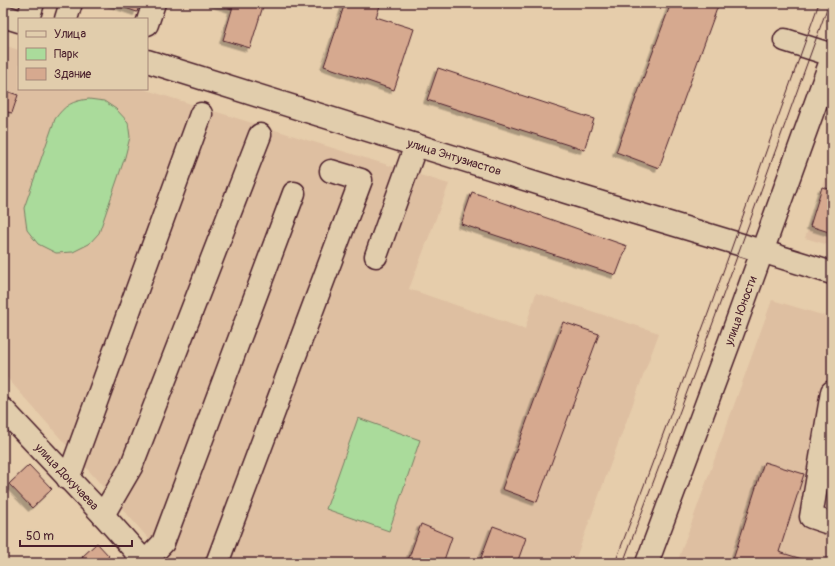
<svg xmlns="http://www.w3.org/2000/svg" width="835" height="566" viewBox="0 0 835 566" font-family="Pangolin,sans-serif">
	<defs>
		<filter id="shadow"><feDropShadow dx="-3.5" dy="3.5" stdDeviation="0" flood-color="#0004"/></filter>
	</defs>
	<rect width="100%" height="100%" fill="#e6cdab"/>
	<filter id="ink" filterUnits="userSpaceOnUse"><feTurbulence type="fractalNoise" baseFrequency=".025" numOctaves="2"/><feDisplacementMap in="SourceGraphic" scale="8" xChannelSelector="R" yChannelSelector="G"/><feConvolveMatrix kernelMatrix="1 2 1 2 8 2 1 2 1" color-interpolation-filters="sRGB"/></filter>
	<g filter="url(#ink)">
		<g fill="#debfa1">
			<polygon points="3,45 19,50 19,89 143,89 449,184 409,289 525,329 536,293 659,333 574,563 170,563 3,373"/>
			<polygon points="832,160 832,246 805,238"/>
			<polygon points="772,300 832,318 832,563 677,563"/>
		</g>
		<g fill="#aadb9b" stroke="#7a7d63">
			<path d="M 89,99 L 104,101 L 116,109 L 128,122 L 130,137 L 125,157 L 99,233 L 89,244 L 73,252 L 56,253 L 38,244 L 27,230 L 24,208 L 55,119 C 65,105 72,101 89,99 Z"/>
			<polygon points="358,418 420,440 389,531 326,509"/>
		</g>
		<g fill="#d6a98f" stroke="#4a1f2b" filter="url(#shadow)">
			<polygon points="111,3 140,3 137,12"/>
			<polygon points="213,3 234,3 232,9"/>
			<polygon points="234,3 264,3 250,48 223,40"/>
			<polygon points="345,3 381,3 376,17 414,29 394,90 324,66"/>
			<polygon points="671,3 719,3 659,168 616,152"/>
			<polygon points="438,68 594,119 584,150 427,100"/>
			<polygon points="3,90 18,95 12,113 3,111"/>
			<polygon points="822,187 832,190 832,233 810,226"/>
			<polygon points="472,192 627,246 616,275 461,224"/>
			<polygon points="563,322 599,334 537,502 502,489"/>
			<polygon points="764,462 804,474 779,552 815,563 732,563"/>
			<polygon points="29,465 52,489 32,508 9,484"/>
			<polygon points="421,524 452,537 443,563 407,563"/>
			<polygon points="493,526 526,538 517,563 479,563"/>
			<polygon points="97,543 109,556 102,563 87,563 82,557"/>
		</g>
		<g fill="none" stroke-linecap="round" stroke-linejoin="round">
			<defs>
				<g id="minor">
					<polyline points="3,16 19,21"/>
					<polyline points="28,19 33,3"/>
					<polyline points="66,19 71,3"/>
					<polyline points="147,24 154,3"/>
					<polyline points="785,40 832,55"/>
					<path id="s1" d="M 147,61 L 579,196 L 742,245 L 832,273"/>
					<polyline points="376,256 416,145"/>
					<polyline points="832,392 811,517 832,524"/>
					<path id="s2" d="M 3,409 L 103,515 L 146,563"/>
					<polyline points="68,479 201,114"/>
					<polyline points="103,515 131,467 260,135"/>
					<polyline points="144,563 163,543 294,193"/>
					<polyline points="217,563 361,180 331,171"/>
				</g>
				<g id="major">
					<path id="s3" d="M 647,563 L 729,343 L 832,58"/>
				</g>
			</defs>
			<use href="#minor" stroke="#4a1f2b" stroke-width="25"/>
			<use href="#major" stroke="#4a1f2b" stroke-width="25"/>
			<use href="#minor" stroke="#e1cdac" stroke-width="22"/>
			<use href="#major" stroke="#e1cdac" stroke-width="22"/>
			<g stroke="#4a1f2b" stroke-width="1">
				<polyline points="615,563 709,311 819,3"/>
				<polyline points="623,563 714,320 829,3"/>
			</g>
		</g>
	</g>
	<g text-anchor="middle" stroke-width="3" stroke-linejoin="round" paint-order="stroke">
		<g font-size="12" fill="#4a1f2b" stroke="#e1cdac">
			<text dy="4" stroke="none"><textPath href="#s1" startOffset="322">улица Энтузиастов</textPath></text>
			<text dy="4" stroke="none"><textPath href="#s3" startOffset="269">улица Юности</textPath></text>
			<text dy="4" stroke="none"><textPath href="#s2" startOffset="93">улица Докучаева</textPath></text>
		</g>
	</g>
	<rect width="835" height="566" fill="none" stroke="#e1cdac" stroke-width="16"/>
	<rect x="8" y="8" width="819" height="550" fill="none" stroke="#4a1f2b" stroke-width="1.5" filter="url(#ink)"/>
	<rect x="18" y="18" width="130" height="72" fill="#e1cdac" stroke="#a58778"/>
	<rect x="26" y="31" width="20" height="6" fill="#e1cdac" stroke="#a58778"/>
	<text x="54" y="38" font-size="12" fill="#4a1f2b">Улица</text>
	<rect x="26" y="48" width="20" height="12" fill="#aadb9b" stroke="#a58778"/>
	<text x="54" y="58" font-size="12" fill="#4a1f2b">Парк</text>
	<rect x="26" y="68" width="20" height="12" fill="#d6a98f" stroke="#a58778"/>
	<text x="54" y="78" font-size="12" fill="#4a1f2b">Здание</text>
	<path d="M20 540v6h112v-6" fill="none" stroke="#4a1f2b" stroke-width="2"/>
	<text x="26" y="540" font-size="12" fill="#4a1f2b" stroke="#e1cdac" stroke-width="3" paint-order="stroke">50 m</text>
</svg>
